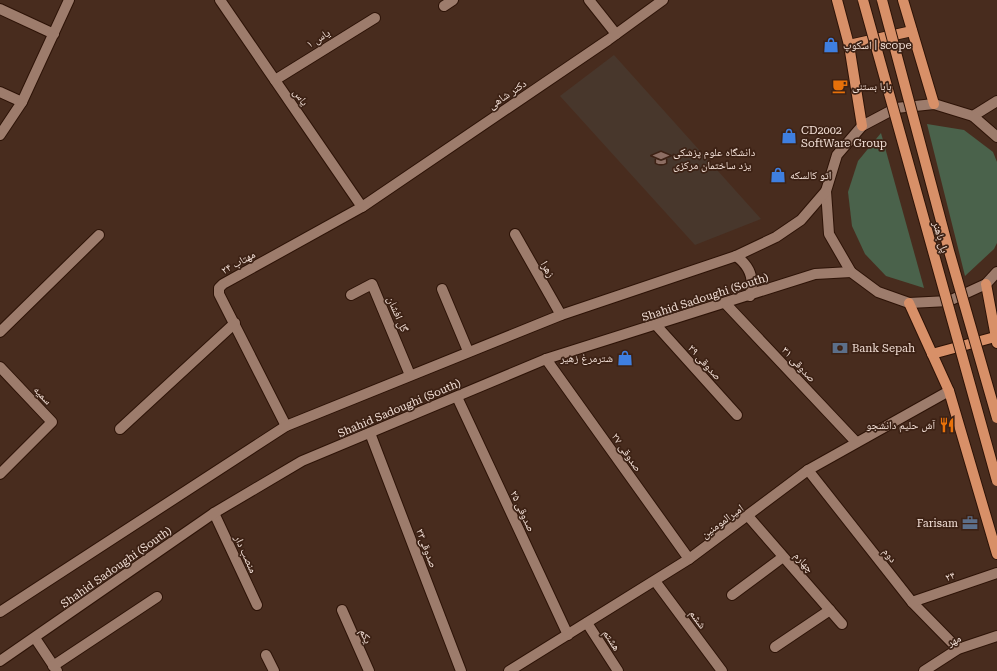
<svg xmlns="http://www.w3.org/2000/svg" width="997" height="671" viewBox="0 0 997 671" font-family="'Roboto Serif','Noto Naskh Arabic',serif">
	<rect width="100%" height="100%" fill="#482c1e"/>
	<polygon fill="#48372c" points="614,55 761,219 695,245 560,96"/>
	<g fill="#4a624b">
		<polygon points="927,124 964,130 993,152 997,162 997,243 994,249 965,276"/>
		<polygon points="881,133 924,288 886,276 865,254 852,226 848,192 858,161"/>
	</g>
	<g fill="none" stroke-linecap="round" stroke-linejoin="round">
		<defs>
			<g id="street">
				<polyline points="220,0 362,207"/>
				<polyline points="589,0 616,34"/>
				<polyline points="444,6 453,0"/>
				<polyline points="0,9 54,34"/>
				<polyline points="275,80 375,18"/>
				<polyline points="0,92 22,102"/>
				<polyline points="973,116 997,101"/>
				<polyline points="0,135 22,102 69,0"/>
				<polyline points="515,234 561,315"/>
				<polyline points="442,289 468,351"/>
				<polyline points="351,295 372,284 410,375"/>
				<polyline points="725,303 856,442"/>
				<polyline points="656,325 737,415"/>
				<polyline points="0,332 99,235"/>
				<polyline points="546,359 689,559"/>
				<polyline points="0,367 52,422 0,474"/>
				<polyline points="457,397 568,635"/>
				<polyline points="286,426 219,294 219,288 223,284 362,207 608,40 663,0"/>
				<polyline points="120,429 235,323"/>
				<polyline points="370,433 461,671"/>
				<polyline points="808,470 912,602 958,649"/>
				<polyline points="214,513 257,605"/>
				<polyline points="748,516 842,624"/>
				<polyline points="655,581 722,671"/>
				<polyline points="732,595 783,557"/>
				<polyline points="912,602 997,573"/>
				<polyline points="342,610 369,671"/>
				<polyline points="587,623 618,671"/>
				<polyline points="35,638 57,671"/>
				<polyline points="775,647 830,610"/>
				<polyline points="266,655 274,671"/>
				<polyline points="53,666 157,597"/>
				<polyline points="509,671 689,559 808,470 949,391"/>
				<polyline points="924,671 958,649 997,636"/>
			</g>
			<g id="secondary">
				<polyline points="997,137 973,116 934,104 896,108 862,126 837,155 826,191 829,234 851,272 878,292 909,303 949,301 986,284 997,272"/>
				<path d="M 736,256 C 750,266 755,279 750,296"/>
				<polyline points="0,612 286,426 561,315 736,256 776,237 801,220 826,191"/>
				<polyline points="0,661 214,513 302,461 546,359 815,274 851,272"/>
			</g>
			<g id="primary">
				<polyline points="837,0 849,45 862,126"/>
				<polyline points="903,0 934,104"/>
				<polyline points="849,45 912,31"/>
				<polyline points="986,284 997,343"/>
				<polyline points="909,303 949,391 997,554"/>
				<polyline points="932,354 995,337"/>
			</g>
		</defs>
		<use href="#street" stroke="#2d1307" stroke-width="12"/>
		<use href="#secondary" stroke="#2d1307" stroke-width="12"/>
		<use href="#primary" stroke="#2d1307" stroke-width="12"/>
		<use href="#street" stroke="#9d7c6c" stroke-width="10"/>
		<use href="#secondary" stroke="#9d7c6c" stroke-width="10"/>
		<use href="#primary" stroke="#d89068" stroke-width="10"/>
		<defs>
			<g id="primary-bridge">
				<polyline points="863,0 997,481"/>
				<polyline points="882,0 949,251 997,418"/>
			</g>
		</defs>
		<use href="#primary-bridge" stroke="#2d1307" stroke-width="12" stroke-linecap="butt"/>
		<use href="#primary-bridge" stroke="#d89068" stroke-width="10"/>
	</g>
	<defs>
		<symbol id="shop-bare" viewBox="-9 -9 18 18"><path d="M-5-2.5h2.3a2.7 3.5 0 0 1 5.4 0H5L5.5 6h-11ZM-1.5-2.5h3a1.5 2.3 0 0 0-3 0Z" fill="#3f7fe0" stroke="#3d2215" stroke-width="2.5" paint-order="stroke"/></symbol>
		<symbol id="cafe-bare" viewBox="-9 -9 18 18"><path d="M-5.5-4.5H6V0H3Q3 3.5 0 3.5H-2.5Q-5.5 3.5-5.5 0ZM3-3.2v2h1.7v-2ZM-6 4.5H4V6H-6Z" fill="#e8710a" stroke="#3d2215" stroke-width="2.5" paint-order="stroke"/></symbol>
		<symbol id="university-bare" viewBox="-9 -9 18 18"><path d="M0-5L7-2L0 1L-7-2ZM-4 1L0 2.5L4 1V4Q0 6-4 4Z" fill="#8d6e63" stroke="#3d2215" stroke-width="2.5" paint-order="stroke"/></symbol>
		<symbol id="bank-bare" viewBox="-9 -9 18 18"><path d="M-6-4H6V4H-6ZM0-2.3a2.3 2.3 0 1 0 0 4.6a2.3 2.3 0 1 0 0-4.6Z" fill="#5c6f8a" stroke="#3d2215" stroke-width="2.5" paint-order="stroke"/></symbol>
		<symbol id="restaurant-bare" viewBox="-9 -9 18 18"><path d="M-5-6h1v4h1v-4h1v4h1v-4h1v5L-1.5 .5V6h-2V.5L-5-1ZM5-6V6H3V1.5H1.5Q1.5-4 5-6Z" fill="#e8710a" stroke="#3d2215" stroke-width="2.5" paint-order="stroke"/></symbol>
		<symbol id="office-bare" viewBox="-9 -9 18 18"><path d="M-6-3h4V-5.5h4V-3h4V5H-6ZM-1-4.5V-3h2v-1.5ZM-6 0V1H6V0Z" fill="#5c6f8a" stroke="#3d2215" stroke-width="2.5" paint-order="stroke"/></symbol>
	</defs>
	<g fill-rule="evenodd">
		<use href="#shop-bare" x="820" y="34" width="22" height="22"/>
		<use href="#cafe-bare" x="829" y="75" width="22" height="22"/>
		<use href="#shop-bare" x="778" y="125" width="22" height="22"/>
		<use href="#university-bare" x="650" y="147" width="22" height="22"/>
		<use href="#shop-bare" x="767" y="164" width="22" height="22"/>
		<use href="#bank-bare" x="829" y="337" width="22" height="22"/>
		<use href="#shop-bare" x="614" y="347" width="22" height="22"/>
		<use href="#restaurant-bare" x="936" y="414" width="22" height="22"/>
		<use href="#office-bare" x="959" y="512" width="22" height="22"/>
	</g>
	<g text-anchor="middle" stroke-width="3.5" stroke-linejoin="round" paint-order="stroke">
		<g font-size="11" fill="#f3e0d7" stroke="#3d2215">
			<text transform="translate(318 38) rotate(-32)" y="4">یاس ۱</text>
			<text transform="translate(507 94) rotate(-34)" y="4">دکتر شاهی</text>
			<text transform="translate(301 97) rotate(55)" y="4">یاس</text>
			<text transform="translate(941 237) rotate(74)" y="4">پل باهنر</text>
			<text transform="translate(238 262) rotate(-29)" y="4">مهتاب ۲۴</text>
			<text transform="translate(548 269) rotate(60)" y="4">زهرا</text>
			<text transform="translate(705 297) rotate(-18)" y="4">Shahid Sadoughi (South)</text>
			<text transform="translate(398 314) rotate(67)" y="4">گل افشان</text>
			<text transform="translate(705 362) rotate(48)" y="4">صدوقی ۲۹</text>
			<text transform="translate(799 364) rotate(47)" y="4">صدوقی ۳۱</text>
			<text transform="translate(43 395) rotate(47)" y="4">سمیه</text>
			<text transform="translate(399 408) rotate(-23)" y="4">Shahid Sadoughi (South)</text>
			<text transform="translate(627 452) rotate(55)" y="4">صدوقی ۲۷</text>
			<text transform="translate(523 511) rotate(65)" y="4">صدوقی ۲۵</text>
			<text transform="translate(722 521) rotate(-36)" y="4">امیرالمومنین</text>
			<text transform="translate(427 548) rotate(69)" y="4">صدوقی۲۳</text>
			<text transform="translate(246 554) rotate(66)" y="4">منصب دار</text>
			<text transform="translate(890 555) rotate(52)" y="4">دوم</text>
			<text transform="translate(804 562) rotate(48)" y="4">چهارم</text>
			<text transform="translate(116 567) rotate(-35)" y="4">Shahid Sadoughi (South)</text>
			<text transform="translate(950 576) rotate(-19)" y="4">۲۴</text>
			<text transform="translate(698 619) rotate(53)" y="4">ششم</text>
			<text transform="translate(366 636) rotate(65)" y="4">یکم</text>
			<text transform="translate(612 640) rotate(57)" y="4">هشتم</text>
			<text transform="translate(954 640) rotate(-25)" y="4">مهر</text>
		</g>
		<g font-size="11" fill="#f3e0d7" stroke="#3d2215" text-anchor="start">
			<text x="843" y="49">اسکوپ | scope</text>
			<text x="852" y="90">بابا بستنی</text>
			<text x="801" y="134">CD2002<tspan x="801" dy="13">SoftWare Group</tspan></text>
			<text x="673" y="156">دانشگاه علوم پزشکی<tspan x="673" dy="13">یزد ساختمان مرکزی</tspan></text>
			<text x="790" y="179">اتو کالسکه</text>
			<text x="852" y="352">Bank Sepah</text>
			<text x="613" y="362" text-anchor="end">شترمرغ زهیر</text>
			<text x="935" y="429" text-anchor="end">آش حلیم دانشجو</text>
			<text x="958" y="527" text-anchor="end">Farisam</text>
		</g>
	</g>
</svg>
